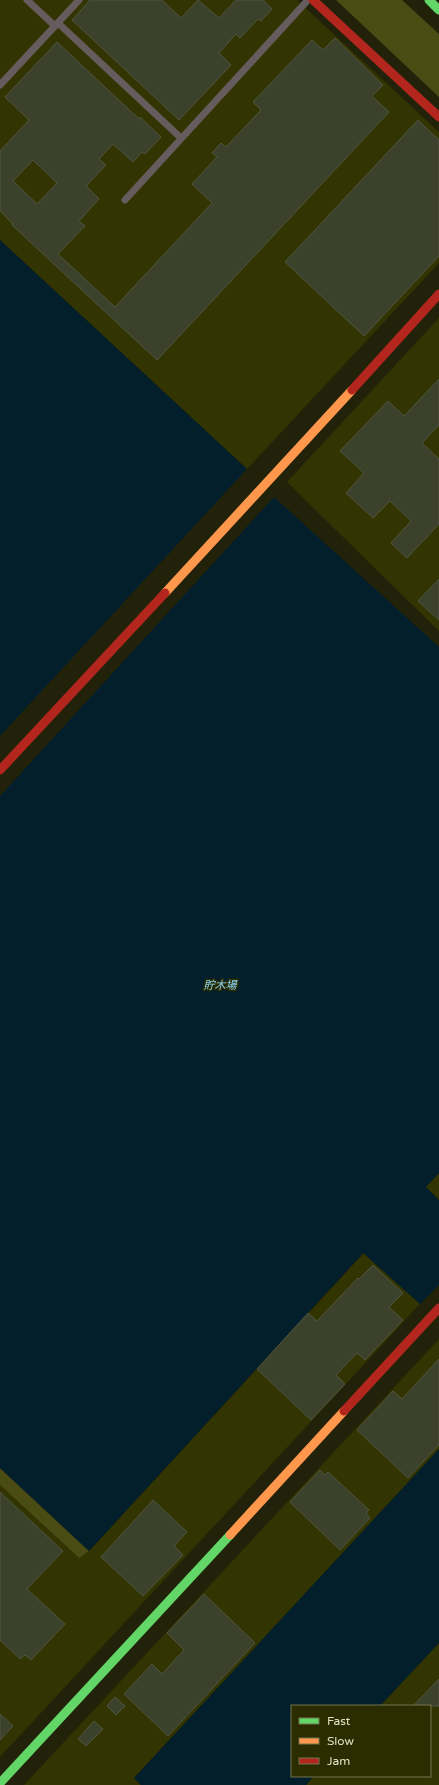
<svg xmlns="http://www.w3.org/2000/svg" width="439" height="1785" viewBox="0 0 439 1785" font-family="'Varela Round','Noto Sans JP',sans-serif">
	<rect width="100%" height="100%" fill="#22220a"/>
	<g fill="#323401">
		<polygon points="0,0 297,0 439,132 439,263 247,469 0,240"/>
		<polygon points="439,318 439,631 287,482"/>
		<polygon points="439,1173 439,1200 425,1187"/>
		<polygon points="364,1253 420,1304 0,1757 0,1485 79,1558 89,1551"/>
		<polygon points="439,1339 439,1449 134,1778 141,1785 24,1785"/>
		<polygon points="439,1642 439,1785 306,1785 314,1776 430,1776 430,1706 380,1706"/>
	</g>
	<g fill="#4a4c13">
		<polygon points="336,0 402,0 439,34 439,97"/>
		<polygon points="0,1468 89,1551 79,1558 0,1485"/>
	</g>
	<g fill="#031f2b">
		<polygon points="0,240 247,469 0,736"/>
		<polygon points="274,497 439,647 439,1173 426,1187 439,1200 439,1285 420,1304 363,1253 89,1551 0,1468 0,796"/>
		<polygon points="439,1449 439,1643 380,1706 292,1706 292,1776 314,1776 306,1785 141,1785 134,1778"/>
	</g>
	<g fill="#3c412c" stroke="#505540" fill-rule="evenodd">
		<polygon points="90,0 162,0 181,18 198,0 219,18 236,0 263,0 272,9 261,21 258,19 240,38 236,34 219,53 231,65 179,120 72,20"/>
		<path d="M 335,38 L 383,85 L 372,96 L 389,112 L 157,360 L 12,225 L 13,224 L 0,211 L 0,151 L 29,120 L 5,97 L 57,42 L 139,119 L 140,117 L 161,137 L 145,154 L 142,152 L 133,162 L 113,144 L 99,159 L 106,165 L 86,186 L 99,199 L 79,221 L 85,226 L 58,254 L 115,307 L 212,203 L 192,184 L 217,157 L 212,153 L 221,143 L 226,147 L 261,110 L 253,102 L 312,40 L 323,50 ZM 33,160 L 57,183 L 37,204 L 13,181 Z"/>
		<polygon points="418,120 439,140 439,256 364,336 285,262"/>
		<polygon points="439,379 439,425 422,443 439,459 439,524 407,558 391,543 411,521 390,501 373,518 346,493 364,473 340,451 388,401 404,416"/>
		<polygon points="439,579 439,620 418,601"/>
		<polygon points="373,1265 403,1293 389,1307 403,1320 365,1360 357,1353 336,1375 345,1384 311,1420 257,1369 308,1313 317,1321 358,1278 359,1279"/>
		<polygon points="439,1359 439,1445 408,1478 357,1430 393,1391 402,1399"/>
		<polygon points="320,1470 325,1475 328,1472 369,1510 366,1513 370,1518 340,1550 290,1502"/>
		<polygon points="0,1492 63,1551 27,1589 65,1624 31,1660 25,1655 20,1659 0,1640"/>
		<polygon points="153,1500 187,1532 174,1546 183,1555 143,1596 101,1557"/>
		<polygon points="204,1594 255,1643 168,1736 124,1694 152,1664 162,1674 184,1650 167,1633"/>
		<polygon points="439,1679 439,1706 413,1706"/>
		<polygon points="115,1697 125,1706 116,1715 107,1706"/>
		<polygon points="0,1714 13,1726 0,1740"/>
		<polygon points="94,1721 103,1729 86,1746 78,1739"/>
	</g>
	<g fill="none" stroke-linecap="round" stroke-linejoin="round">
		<g stroke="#675c5d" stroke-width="7">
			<polyline points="27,0 55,26"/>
			<polyline points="58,23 181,138"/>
			<polyline points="0,85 79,0"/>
			<polyline points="125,200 308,0"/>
		</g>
		<g stroke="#63d668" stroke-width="9">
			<polyline points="429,0 439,10"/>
			<polyline points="0,1783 230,1535"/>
		</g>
		<g stroke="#ff974d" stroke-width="9">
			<polyline points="165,593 352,390"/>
			<polyline points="230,1535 344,1411"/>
		</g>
		<g stroke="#b3261e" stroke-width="9">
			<polyline points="313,0 439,117"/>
			<polyline points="352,390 439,294"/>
			<polyline points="0,770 165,593"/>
			<polyline points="344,1411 439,1308"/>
		</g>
	</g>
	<g text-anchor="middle" stroke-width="3" stroke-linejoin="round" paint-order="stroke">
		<g font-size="11" font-style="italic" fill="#8bd3f8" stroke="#2b2d00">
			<text x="220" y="989">貯木場</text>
		</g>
	</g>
	<rect x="291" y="1705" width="140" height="72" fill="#2b2d00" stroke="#73754e"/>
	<rect x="299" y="1718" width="20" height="6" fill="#63d668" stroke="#73754e"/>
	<text x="327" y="1725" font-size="12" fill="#dee1c2">Fast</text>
	<rect x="299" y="1738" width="20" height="6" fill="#ff974d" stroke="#73754e"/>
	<text x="327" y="1745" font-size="12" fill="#dee1c2">Slow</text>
	<rect x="299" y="1758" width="20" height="6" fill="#b3261e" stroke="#73754e"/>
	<text x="327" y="1765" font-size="12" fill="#dee1c2">Jam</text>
</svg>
